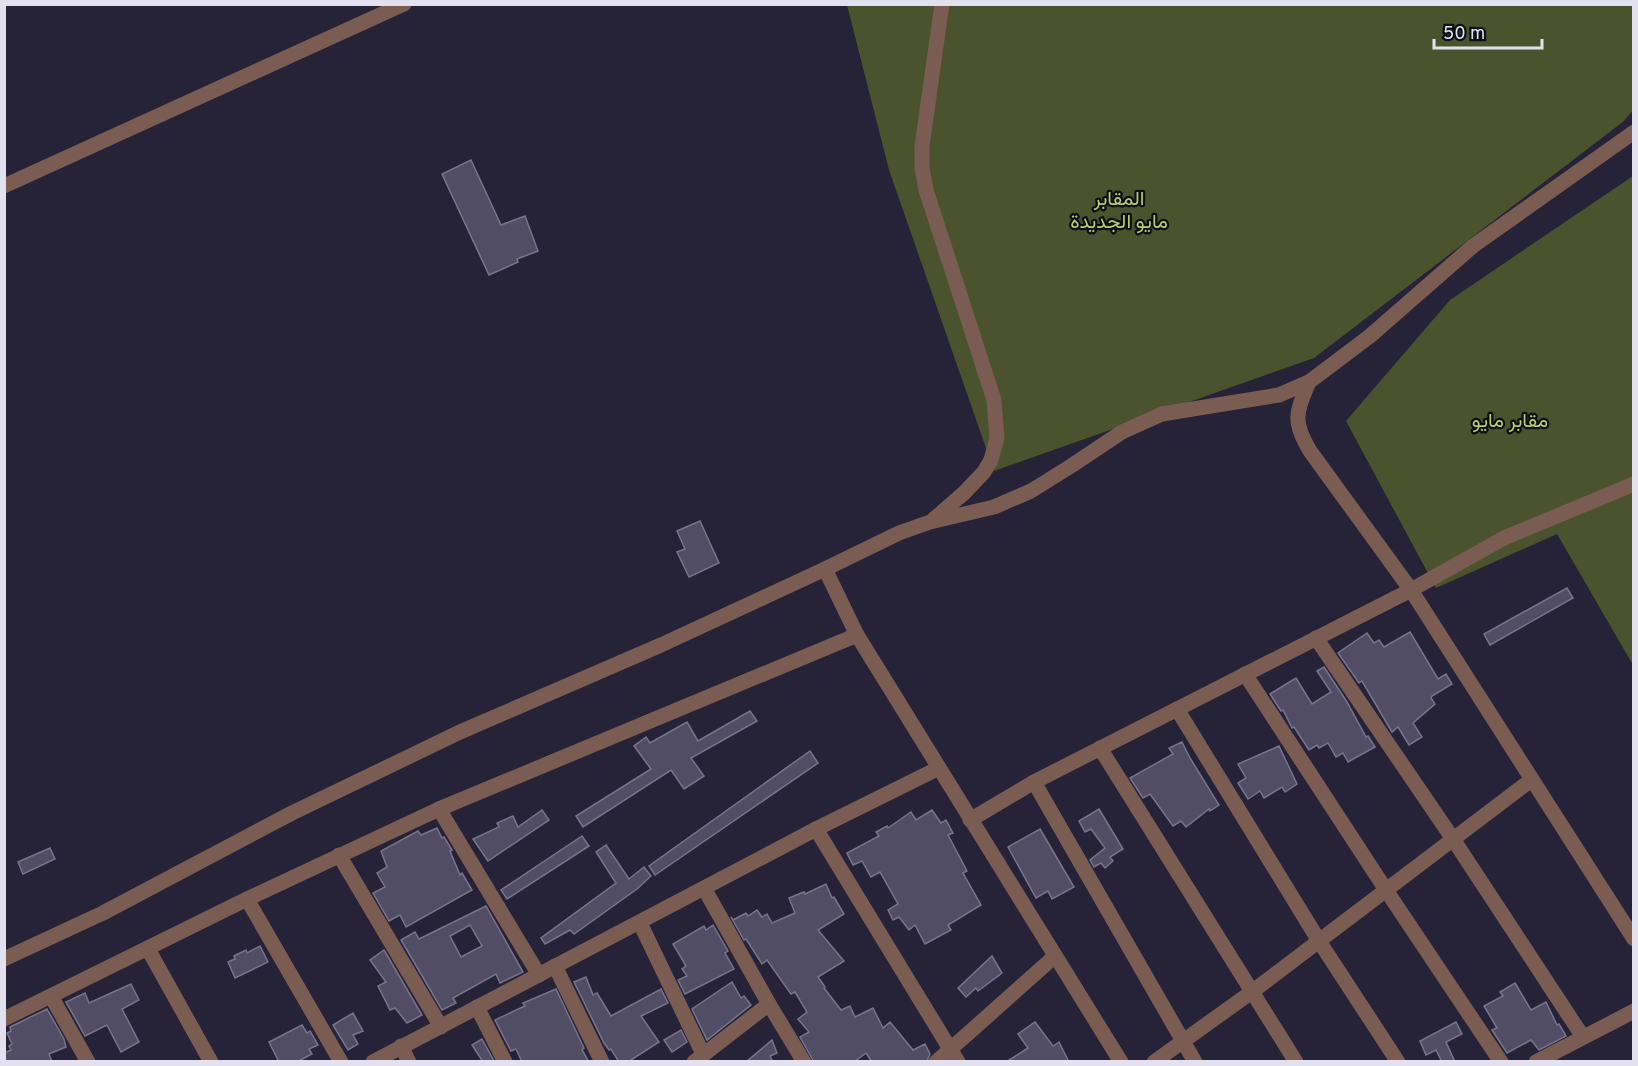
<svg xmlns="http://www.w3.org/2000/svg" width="1638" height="1066" viewBox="0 0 1638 1066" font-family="Overpass,Vazirmatn,sans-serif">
	<rect width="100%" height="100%" fill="#262237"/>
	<g fill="#4a532e">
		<polygon points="847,5 1633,5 1633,110 1624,121 1314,358 994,471 889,170"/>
		<polygon points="1633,176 1633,665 1557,534 1436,588 1346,421 1450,300"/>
	</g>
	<g fill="#514d65" stroke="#79748e" stroke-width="1.5" fill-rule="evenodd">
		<polygon points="471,160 501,225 525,216 538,251 517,259 518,262 489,275 442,174"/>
		<polygon points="700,521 719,563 689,577 677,552 685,549 677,531"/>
		<polygon points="1567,588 1573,598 1490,645 1484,634"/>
		<polygon points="1410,632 1438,679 1446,674 1452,684 1432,696 1431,698 1435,704 1413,723 1422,737 1409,745 1398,727 1392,732 1362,681 1359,683 1338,653 1367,633 1374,643 1379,640 1384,647"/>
		<polygon points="1324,667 1347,702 1366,737 1368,736 1375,747 1348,762 1343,753 1336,757 1328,743 1319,748 1317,745 1309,750 1294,727 1292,728 1283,710 1281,711 1270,694 1296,678 1312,704 1331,692 1317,671"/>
		<polygon points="750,711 757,721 691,758 704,776 684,789 671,770 583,827 576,816 651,769 634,746 646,737 650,743 687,722 698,741"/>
		<polygon points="1182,742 1190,758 1219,805 1210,811 1209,809 1186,827 1181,821 1173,826 1150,794 1143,798 1130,778 1173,754 1169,748"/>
		<polygon points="1279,746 1297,784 1285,792 1282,787 1264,798 1260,791 1248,799 1238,783 1246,778 1238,764"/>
		<polygon points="810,751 818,763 655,875 649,866"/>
		<polygon points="1099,809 1123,849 1110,857 1113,861 1105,868 1101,863 1094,867 1090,860 1105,848 1091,829 1085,832 1079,821"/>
		<polygon points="542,810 549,820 488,861 473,839 499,827 497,823 513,816 518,827"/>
		<polygon points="932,810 941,823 946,820 953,833 948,835 967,871 963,873 981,905 948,925 951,930 925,944 915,925 909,930 899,917 893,920 888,910 898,904 880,872 871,877 862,861 853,865 847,853 879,836 876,832 887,826 888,828 911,812 916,820"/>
		<polygon points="437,828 442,838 444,837 452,850 450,851 460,875 462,873 472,890 406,927 400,915 389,921 373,893 385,887 377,873 387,867 381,851 418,831 421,835"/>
		<polygon points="1040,829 1074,887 1052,899 1048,891 1036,898 1008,847"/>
		<polygon points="582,836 589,846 507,899 501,890"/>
		<polygon points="606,845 629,879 644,867 651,876 637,889 574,934 570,930 545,944 541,938 616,883 596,852"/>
		<polygon points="50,848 55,859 23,874 18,862"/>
		<polygon points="826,884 832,898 834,897 844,914 818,930 844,961 818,977 825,987 824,988 841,1010 850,1006 855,1017 873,1008 883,1028 890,1022 913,1050 925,1044 930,1054 927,1061 872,1062 866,1053 854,1062 814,1062 800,1037 809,1032 798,1019 807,1012 795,992 791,994 767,960 762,964 746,939 744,940 731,917 733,920 746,913 748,916 757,910 762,917 767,914 772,923 795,913 789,898 804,892 805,894"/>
		<path d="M 486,906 L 523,972 L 500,983 L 496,974 L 453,998 L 456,1003 L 442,1010 L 401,940 L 415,932 L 419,939 ZM 470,925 L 482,946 L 461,957 L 450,936 Z"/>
		<polygon points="713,925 728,951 725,953 734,969 685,994 678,980 687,976 682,969 686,966 673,944 704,926 706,930"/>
		<polygon points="260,946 268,962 235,978 228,962 235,959 234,956 246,950 247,953"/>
		<polygon points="384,950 422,1015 407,1023 395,1008 390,1010 378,986 386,982 370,960"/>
		<polygon points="992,956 1002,973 978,991 976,988 966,997 958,988"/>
		<polygon points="586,977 593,995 597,993 611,1016 661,989 668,1003 641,1016 659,1042 628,1062 619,1062 611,1049 609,1050 604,1043 574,982"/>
		<polygon points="732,982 741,998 744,996 751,1005 707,1040 692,1009"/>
		<polygon points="1515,983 1531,1010 1546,1002 1557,1025 1559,1024 1566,1036 1539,1050 1531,1040 1507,1053 1492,1030 1497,1028 1484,1006 1503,996 1500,992"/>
		<polygon points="131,984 139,1000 122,1009 139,1042 121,1052 107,1025 85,1036 66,1002 85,993 89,1003"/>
		<polygon points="556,989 584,1048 582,1050 589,1062 522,1062 516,1049 511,1051 495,1020 525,1006 523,1003"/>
		<polygon points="47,1009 64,1039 66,1047 49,1054 52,1062 4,1062 4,1053 11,1050 9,1046 12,1044 7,1033 11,1031 10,1027"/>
		<polygon points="353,1013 363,1031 353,1035 358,1044 348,1050 333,1025"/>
		<polygon points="1035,1022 1053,1046 1059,1042 1069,1062 1006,1062 1028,1048 1018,1034"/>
		<polygon points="1456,1022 1462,1034 1446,1042 1455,1062 1442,1062 1436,1050 1426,1055 1420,1041"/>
		<polygon points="302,1025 307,1033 310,1031 318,1045 309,1049 312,1054 297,1062 279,1062 269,1042"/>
		<polygon points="681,1030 687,1042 672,1052 664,1040"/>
		<polygon points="482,1039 494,1061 493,1062 483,1062 472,1045"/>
		<polygon points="772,1040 777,1053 770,1056 773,1062 746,1062"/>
	</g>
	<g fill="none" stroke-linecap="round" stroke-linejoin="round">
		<g stroke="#7a5c52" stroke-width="15">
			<polyline points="4,186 404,4"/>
			<path d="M 1309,382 C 1296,413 1292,421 1310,451 L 1411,590 L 1504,538 L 1634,484"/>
			<polyline points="934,519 964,493 984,472 991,460 997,438 994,400 926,190 922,168 922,146 942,4"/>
			<polyline points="825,569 899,533 930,522 994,507 1031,491 1071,466 1122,432 1162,414 1279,395 1309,382 1370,336 1473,246 1634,132"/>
			<polyline points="1316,638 1453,839 1583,1037"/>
			<polyline points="1245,674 1386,890 1501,1062"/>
			<polyline points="1177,709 1319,941 1398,1062"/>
			<polyline points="1100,748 1296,1062"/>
			<polyline points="1034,782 1195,1062"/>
			<polyline points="439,809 539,975"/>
			<polyline points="970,820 1034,782 1411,590 1634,939"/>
			<polyline points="816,829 958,1062"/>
			<polyline points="339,855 441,1027"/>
			<polyline points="704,888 769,1004 804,1062"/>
			<polyline points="247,899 341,1062"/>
			<polyline points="640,923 703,1054"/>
			<polyline points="148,949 211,1062"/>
			<polyline points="555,966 602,1062"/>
			<polyline points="51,996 88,1062"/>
			<polyline points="477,1007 505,1062"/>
			<polyline points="4,1019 247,899 439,809 857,635"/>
			<polyline points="401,1046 409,1062"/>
			<polyline points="373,1062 816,829 939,768"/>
			<polyline points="694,1062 769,1004"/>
			<polyline points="936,1062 1054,957"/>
			<polyline points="1154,1062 1253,991 1531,780"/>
			<polyline points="1536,1062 1634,1011"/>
		</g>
		<polyline stroke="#7a5c52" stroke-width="15" points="4,959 103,913 292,813 460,732 661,645 825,569 857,635 1121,1062"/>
	</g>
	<g text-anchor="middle" stroke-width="4.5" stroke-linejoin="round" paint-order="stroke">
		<g font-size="20" fill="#b9ce6f" stroke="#0f0d16">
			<text x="1119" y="205">المقابر<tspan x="1119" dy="23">مايو الجديدة</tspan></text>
			<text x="1510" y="427">مقابر مايو</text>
		</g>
	</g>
	<rect width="1638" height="1066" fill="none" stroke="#e3e1ef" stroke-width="12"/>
	<path d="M1434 39v9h108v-9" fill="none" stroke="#e3e1ef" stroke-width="3"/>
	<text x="1443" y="39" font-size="18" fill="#e3e1ef" stroke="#0f0d16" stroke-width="4.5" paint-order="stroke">50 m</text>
</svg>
